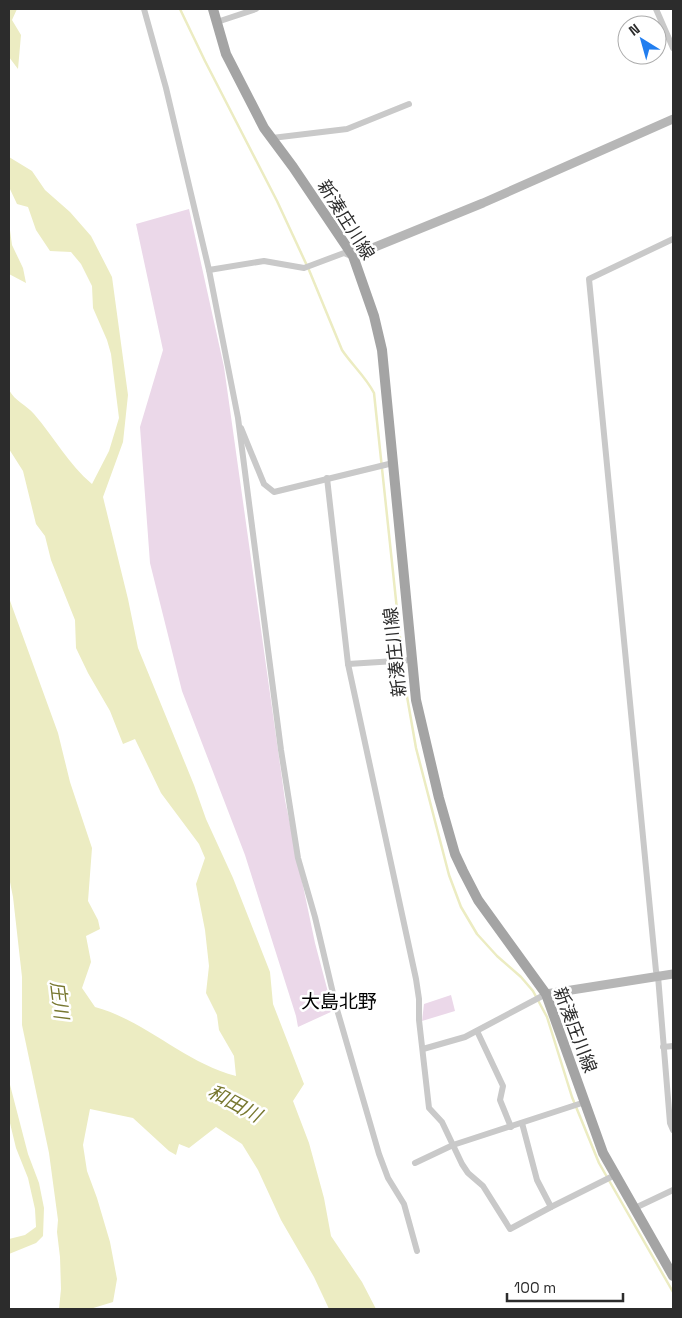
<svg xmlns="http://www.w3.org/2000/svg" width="682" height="1318" viewBox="0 0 682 1318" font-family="'Space Grotesk','Noto Sans JP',sans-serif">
	<rect width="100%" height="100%" fill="#fff"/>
	<g fill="#ebd8e9">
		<polygon points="189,209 224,367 285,800 315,943 333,1011 298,1027 296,1016 245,855 182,691 150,563 140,427 163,350 136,224"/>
		<polygon points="451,995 455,1011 422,1021 424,1004"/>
	</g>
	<g fill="#ececc2">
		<polygon points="9,9 17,9 12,20 21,35 18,69 9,57"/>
		<path d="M 9,157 L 32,171 L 45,190 L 70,212 L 91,236 L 112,277 L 128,395 L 123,442 L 103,497 L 128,599 L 138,648 L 194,785 L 206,819 L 233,878 L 270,972 L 273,1004 L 304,1084 L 293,1101 L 309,1143 L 324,1198 L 331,1236 L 362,1282 L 376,1309 L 329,1309 L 314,1277 L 281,1220 L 258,1170 L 242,1144 L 216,1127 L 189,1148 L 179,1144 L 176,1155 L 169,1151 L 133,1118 L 90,1109 L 83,1145 L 87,1171 L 97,1198 L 110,1242 L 117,1279 L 113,1302 L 90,1309 L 59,1309 L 61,1289 L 60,1257 L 57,1232 L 58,1220 L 49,1153 L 22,1025 L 22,977 L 13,897 L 9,877 L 9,598 L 58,733 L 70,782 L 92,848 L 88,901 L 98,920 L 100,929 L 86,936 L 91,962 L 82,988 L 95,1007 C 146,1021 185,1063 236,1076 L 234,1056 L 219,1030 L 217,1015 L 206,993 L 209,966 L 205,930 L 196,884 L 205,858 L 199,844 L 161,793 L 135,739 L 123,744 L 110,711 L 88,673 L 76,648 L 75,620 L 51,560 L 45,536 L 36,524 L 23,471 L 9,449 L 9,390 C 15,401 26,405 34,414 C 54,437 69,465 92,484 L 109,451 L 119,418 L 111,354 L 107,340 L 93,308 L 92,286 L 81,264 L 71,252 L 50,251 L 36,230 L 28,207 L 17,204 L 9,187 Z"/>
		<polygon points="9,223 12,245 23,268 26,283 9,274"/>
		<polygon points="9,1081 28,1154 39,1183 44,1208 43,1236 36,1243 9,1254 9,1239 25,1235 36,1227 35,1209 28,1178 16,1148 9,1119"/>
	</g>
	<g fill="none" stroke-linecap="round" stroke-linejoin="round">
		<path stroke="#ececc2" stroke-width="2.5" d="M 180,9 L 205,61 L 277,201 L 309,270 L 342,350 C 352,365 366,377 374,393 L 405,685 L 416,748 L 449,875 L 461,907 L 477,934 L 497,956 L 521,977 L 533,991 L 547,1017 L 572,1097 L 599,1163 L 673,1292"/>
		<g stroke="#c9c9c9" stroke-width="6">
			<polyline points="144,9 166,88 209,270 227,362 238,418 281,750 298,858 315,917 336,1006 379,1154 388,1178 404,1204 417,1251"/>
			<polyline points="656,9 673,48"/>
			<polyline points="217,22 256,9"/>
			<polyline points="272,138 347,129 409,104"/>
			<polyline points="673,239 589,279 656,971 658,976 670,1123 673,1130"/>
			<polyline points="209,270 264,261 304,268 344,253 351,256"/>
			<polyline points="241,428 264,484 274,492 393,463"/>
			<polyline points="327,478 348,664 416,979 419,999 419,1020 429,1108 442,1122 462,1164 468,1173 483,1186 510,1229 551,1207 537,1180 522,1123"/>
			<polyline points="348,664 411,660"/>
			<polyline points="477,1031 503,1086 500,1100 511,1127"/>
			<polyline points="663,1047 673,1046"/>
			<polyline points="423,1049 465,1037 546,994"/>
			<polyline points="415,1163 453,1145 585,1102"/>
			<polyline points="551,1207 615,1175"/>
			<polyline points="635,1208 673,1190"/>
		</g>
		<g stroke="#b6b6b6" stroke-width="9">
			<polyline points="353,256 483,203 673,119"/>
			<polyline points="546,994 673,974"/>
		</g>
		<polyline stroke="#a4a4a4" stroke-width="10" points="213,9 226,54 264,128 293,167 353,256 374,316 382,350 416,700 439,798 455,854 463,871 478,900 546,994 603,1153 673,1276"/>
	</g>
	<g text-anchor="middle" stroke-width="5" stroke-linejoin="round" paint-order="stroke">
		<g font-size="18" fill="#2c2c2c" stroke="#fff">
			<text transform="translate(346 220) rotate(58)" y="6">新湊庄川線</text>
			<text transform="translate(395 652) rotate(-96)" y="6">新湊庄川線</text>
			<text transform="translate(575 1030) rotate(69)" y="6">新湊庄川線</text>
		</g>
		<g font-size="19" font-style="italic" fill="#77772f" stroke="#fff">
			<text transform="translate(60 1000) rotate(83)" y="7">庄川</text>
			<text transform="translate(235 1103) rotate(28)" y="7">和田川</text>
		</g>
		<g font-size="19" fill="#000" stroke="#fff">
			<text x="339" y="1008">大島北野</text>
		</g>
	</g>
	<rect width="682" height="1318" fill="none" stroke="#2c2c2c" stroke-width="20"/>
	<g transform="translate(642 40) rotate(323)"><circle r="24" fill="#ffffff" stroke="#ababab"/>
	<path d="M0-4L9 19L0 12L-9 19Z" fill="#227eef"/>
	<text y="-8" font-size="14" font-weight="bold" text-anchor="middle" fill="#2c2c2c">N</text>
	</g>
	<path d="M507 1293v8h116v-8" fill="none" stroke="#2c2c2c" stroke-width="2.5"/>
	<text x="514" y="1293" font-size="15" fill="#2c2c2c" stroke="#ffffff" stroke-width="4" paint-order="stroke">100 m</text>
</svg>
